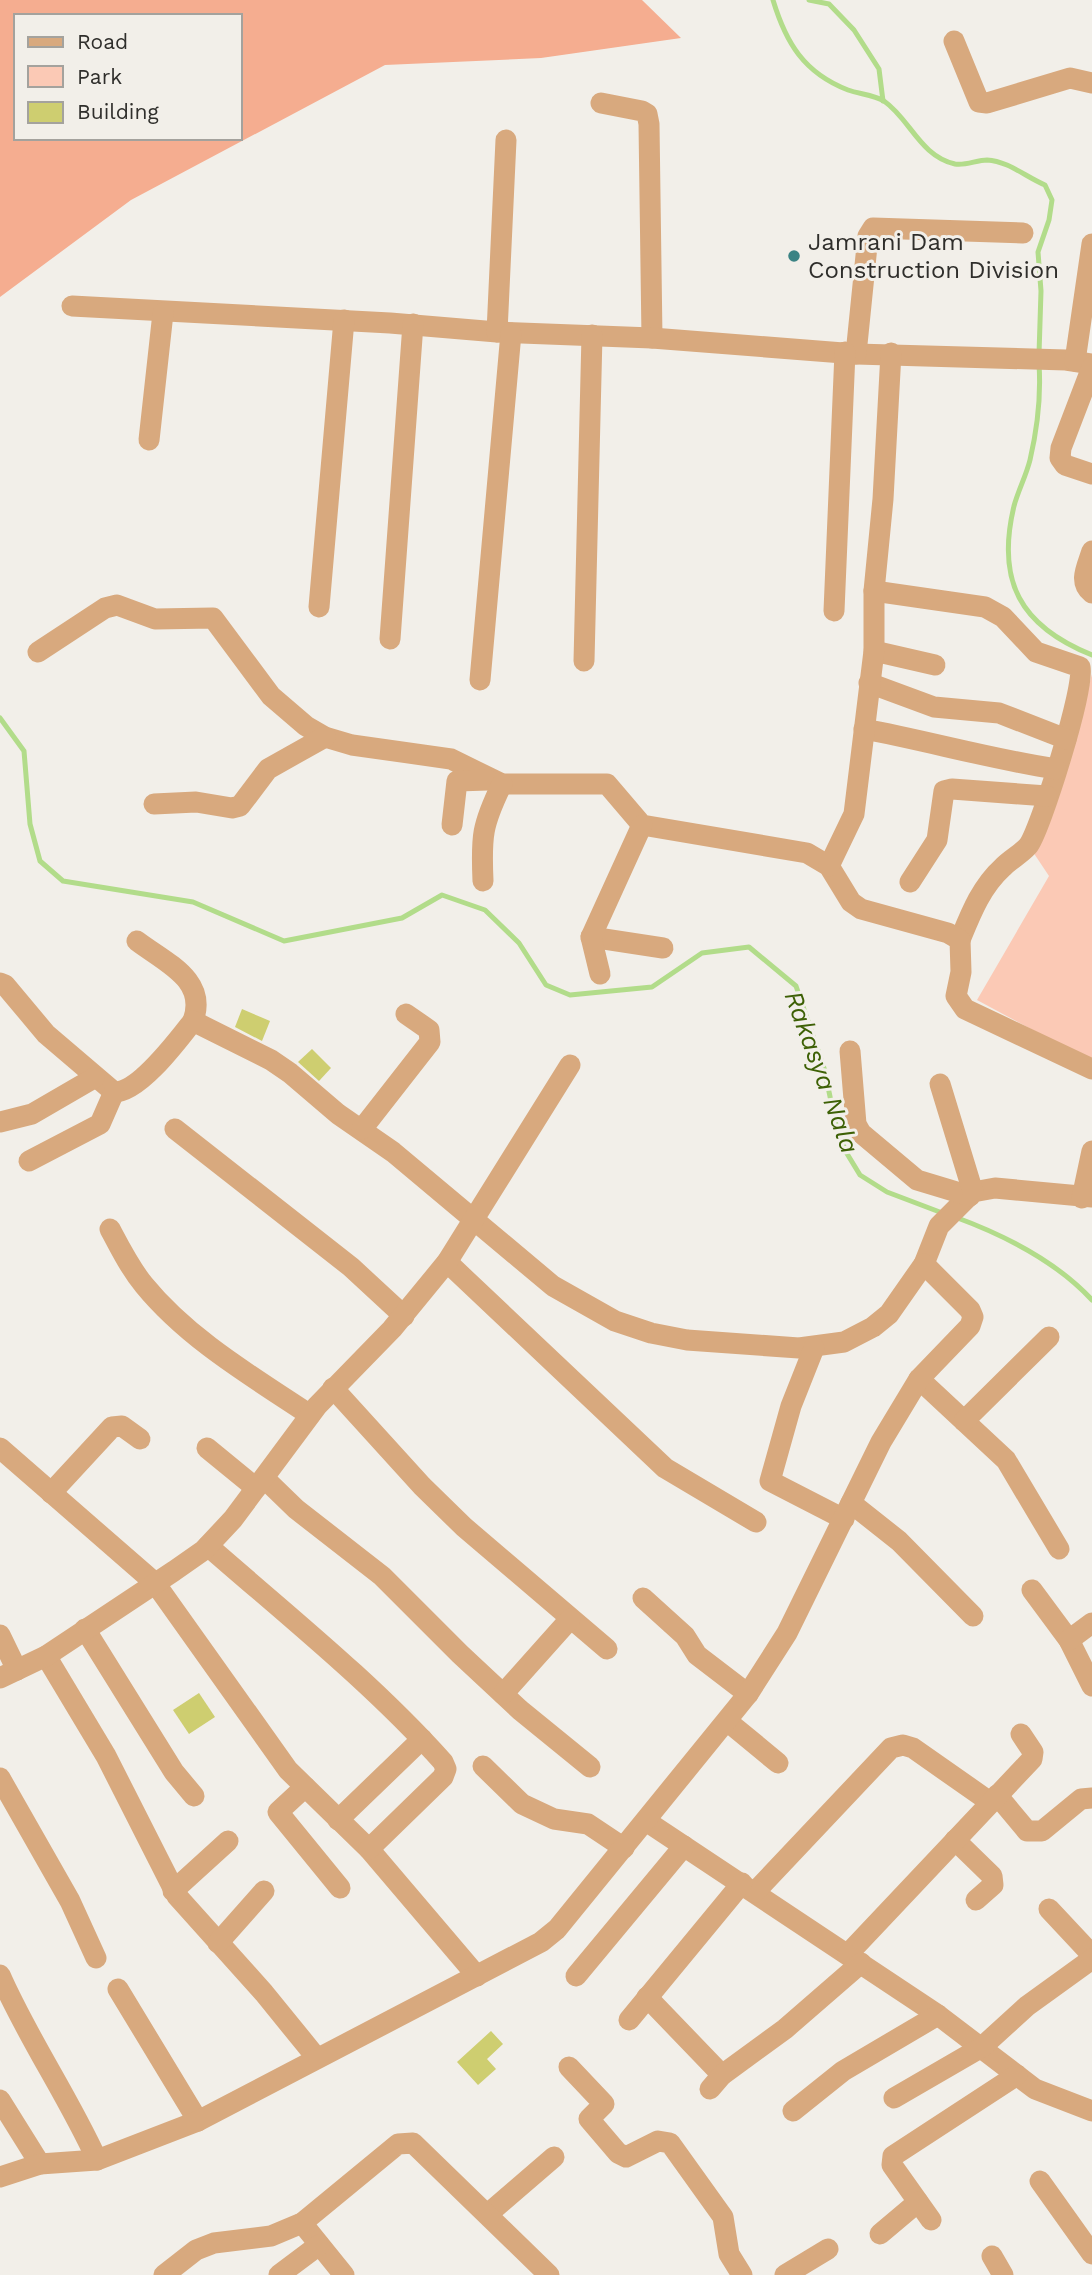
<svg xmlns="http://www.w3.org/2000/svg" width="1092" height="2275" viewBox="0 0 1092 2275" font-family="'Work Sans',sans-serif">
	<rect width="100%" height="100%" fill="#f2efe9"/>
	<polygon fill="#fbc9b5" points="1092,674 1092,1062 977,1000 1049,876 1033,852 1061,790"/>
	<path fill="#f5ad90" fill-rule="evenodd" d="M 0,0 L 642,0 L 681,38 L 541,58 L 385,65 L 131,200 L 0,297 ZM 16,16 L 240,16 L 240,138 L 16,138 Z"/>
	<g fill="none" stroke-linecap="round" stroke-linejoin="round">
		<g stroke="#b2dc8a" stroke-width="5">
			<path d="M 773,0 C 786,43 804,73 848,90 C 859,94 874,95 884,101 C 910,119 920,156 955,164 C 965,166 977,160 987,160 C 1008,161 1026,177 1045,185 L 1052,200 L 1049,220 L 1038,252 L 1041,291 L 1039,354"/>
			<polyline points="809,0 829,4 854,30 879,69 883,101"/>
			<path d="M 1039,364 C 1041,394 1037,430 1030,460 C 1026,476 1018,491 1014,506 C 996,581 1020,626 1092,655"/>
			<polyline points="0,718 24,751 30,824 40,861 63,881 193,902 284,941 402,918 442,895 485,910 519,943 546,985 570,995 652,987 702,953 749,947 796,986 824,1068 836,1125 846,1152 860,1175 887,1192 945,1214"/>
			<path d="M 955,1217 C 1004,1235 1056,1261 1092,1300"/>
		</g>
	</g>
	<g fill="#cece70">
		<polygon points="242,1009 270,1021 262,1041 235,1027"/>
		<polygon points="312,1049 331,1068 319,1081 298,1062"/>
		<polygon points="199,1693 215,1717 189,1734 173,1710"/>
		<polygon points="491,2031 503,2044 487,2059 496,2069 478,2085 457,2062"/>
	</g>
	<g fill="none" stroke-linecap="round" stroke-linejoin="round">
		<g stroke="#d8a97e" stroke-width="21">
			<polyline points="954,41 979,102 987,103 1070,78 1092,83"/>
			<polyline points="601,103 642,111 647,114 649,124 652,338"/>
			<polyline points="72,306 390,323 497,332 652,338 856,354 1066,360 1092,364"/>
			<polyline points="497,332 506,140"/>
			<polyline points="856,354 868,236 873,228 1023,233"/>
			<polyline points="1075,361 1092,244"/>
			<polyline points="1092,367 1061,448 1060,458 1065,465 1092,474"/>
			<polyline points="149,440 163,313"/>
			<path d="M 1092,551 C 1087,567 1078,582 1092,593"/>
			<path d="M 874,591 L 985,607 L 1003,617 L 1036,652 L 1080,667 C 1087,681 1040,832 1028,846 C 1021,854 1011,859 1003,867 C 981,887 971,913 960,940"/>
			<polyline points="319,607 344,320"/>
			<polyline points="834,611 845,352"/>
			<polyline points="390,639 413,324"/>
			<polyline points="874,651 935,665"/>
			<polyline points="38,652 105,608 117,605 155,619 213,618 271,696 306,726 325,737 352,745 451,759 502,784 607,784 642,825 807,853 829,866 851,902 861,909 948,933 960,940 961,972 956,996 965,1009 1092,1069"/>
			<polyline points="584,661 592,335"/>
			<polyline points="480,680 511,333"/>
			<polyline points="869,683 934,707 999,713 1066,739"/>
			<path d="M 864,729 C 928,741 991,759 1056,769"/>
			<polyline points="154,804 196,802 232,808 240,806 268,769 325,737"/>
			<polyline points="452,825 457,781 488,780"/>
			<polyline points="829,866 854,814 874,651 874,591 883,499 891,353"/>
			<path d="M 483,881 C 481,836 482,825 502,784"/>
			<polyline points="910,882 937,840 944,791 952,789 1047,796"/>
			<polyline points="591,937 663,948"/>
			<path d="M 137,941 C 166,963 208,980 193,1021"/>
			<polyline points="600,974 591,937 642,825"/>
			<path d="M 0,983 L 5,985 L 46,1034 L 114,1092 C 139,1093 178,1040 193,1021 L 271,1060 L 290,1073 L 338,1114 L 393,1152 L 553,1286 L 615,1321 L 651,1333 L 687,1340 L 799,1348 L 844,1342 L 873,1327 L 889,1314 L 924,1264 L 939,1226 L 973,1192 L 995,1188 L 1092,1197"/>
			<polyline points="850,1051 856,1124 861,1133 917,1180 970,1196"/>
			<polyline points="940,1084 973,1192"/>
			<polyline points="0,1122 32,1114 94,1078"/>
			<polyline points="175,1129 351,1267 404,1316"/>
			<polyline points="362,1129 430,1042 429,1030 406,1014"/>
			<polyline points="29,1161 100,1124 114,1092"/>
			<polyline points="1082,1198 1092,1151"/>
			<path d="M 110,1229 C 120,1248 130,1268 144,1285 C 188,1339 253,1377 310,1415"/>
			<polyline points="447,1262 665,1468 756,1522"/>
			<polyline points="814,1348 791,1406 770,1481 844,1519"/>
			<polyline points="919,1379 1006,1460 1059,1549"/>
			<polyline points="333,1388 422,1486 464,1527 607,1649"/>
			<polyline points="964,1421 1049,1337"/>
			<polyline points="0,1448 155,1583 288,1770 369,1849 477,1976"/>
			<polyline points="207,1448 256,1488"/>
			<polyline points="264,1478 296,1509 382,1576 460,1654 520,1710 590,1767"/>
			<polyline points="51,1493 112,1427 122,1426 140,1439"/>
			<polyline points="851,1503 899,1541 973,1616"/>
			<path d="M 208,1546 C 288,1616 371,1682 443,1762 L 446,1769 L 443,1777 L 369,1849"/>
			<polyline points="1032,1590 1069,1640 1092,1686"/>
			<polyline points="643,1598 685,1636 697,1655 748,1694"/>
			<polyline points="85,1629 174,1772 194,1796"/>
			<polyline points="0,1635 17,1670"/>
			<polyline points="1069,1640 1092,1623"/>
			<polyline points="46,1656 106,1756 177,1896 264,1993 316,2057"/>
			<polyline points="0,1678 46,1656 174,1571 204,1550 233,1519 317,1406 392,1329 447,1262 570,1065"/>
			<polyline points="503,1694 570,1619"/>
			<polyline points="727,1721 778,1763"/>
			<polyline points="483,1766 522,1804 554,1819 588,1824 624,1848"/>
			<polyline points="0,1778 70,1901 96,1958"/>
			<polyline points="305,1787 278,1812 340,1888"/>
			<polyline points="997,1795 1027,1831 1042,1831 1081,1799 1092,1798"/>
			<polyline points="338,1820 422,1739"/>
			<polyline points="646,1821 938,2015 1035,2089 1092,2111"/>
			<polyline points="955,1840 992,1876 993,1885 976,1900"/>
			<polyline points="173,1891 228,1841"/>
			<polyline points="755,1892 891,1748 903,1745 913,1748 990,1802"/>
			<polyline points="1049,1909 1092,1955"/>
			<polyline points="218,1943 264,1891"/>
			<polyline points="848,1954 1032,1759 1033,1752 1021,1734"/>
			<path d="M 0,1975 C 28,2039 68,2096 97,2160"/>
			<polyline points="576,1976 684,1846"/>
			<polyline points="118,1989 198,2121"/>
			<polyline points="647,1997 722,2075"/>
			<polyline points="629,2020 742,1883"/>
			<polyline points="569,2067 604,2104 589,2119 618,2153 626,2157 658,2141 670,2143 723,2217 729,2254 742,2275"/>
			<polyline points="710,2089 722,2075 785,2029 861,1963"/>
			<polyline points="894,2098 982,2047 1027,2006 1092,1959"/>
			<polyline points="0,2100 40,2164"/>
			<polyline points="793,2111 843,2071 938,2015"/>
			<polyline points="0,2177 40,2164 97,2160 198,2121 541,1942 557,1929 748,1694 787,1633 881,1442 919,1379 970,1326 973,1317 970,1310 924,1264"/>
			<polyline points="1040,2181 1092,2254"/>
			<polyline points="489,2213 554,2157"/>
			<polyline points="931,2220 892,2165 893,2156 1017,2075"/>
			<polyline points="302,2223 344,2275"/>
			<polyline points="880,2234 918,2202"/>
			<polyline points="992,2256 1003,2275"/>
			<polyline points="164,2275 196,2250 214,2243 271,2236 302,2223 398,2144 413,2143 549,2275"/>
			<polyline points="279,2275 319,2245"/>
			<polyline points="785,2275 828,2249"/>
		</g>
	</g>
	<circle fill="#3b8384" stroke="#f2efe9" stroke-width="2.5" cx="794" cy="256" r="7"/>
	<g text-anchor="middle" stroke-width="6" stroke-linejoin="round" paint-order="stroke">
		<g font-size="24" fill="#2f2e2b" stroke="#f2efe9" text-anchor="start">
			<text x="808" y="250">Jamrani Dam<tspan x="808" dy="28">Construction Division</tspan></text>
		</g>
		<g font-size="26" font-style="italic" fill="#3d6005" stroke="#f2efe9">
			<text transform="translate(822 1072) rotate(70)" y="9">Rakasya Nala</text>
		</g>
	</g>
	<rect x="14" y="14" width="228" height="126" fill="#f2efe9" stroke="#a4a29d" stroke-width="2"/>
	<rect x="28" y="37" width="35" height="10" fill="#d8a97e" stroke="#a4a29d" stroke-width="2"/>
	<text x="77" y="49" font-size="21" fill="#2f2e2b">Road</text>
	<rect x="28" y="66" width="35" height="21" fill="#fbc9b5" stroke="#a4a29d" stroke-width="2"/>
	<text x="77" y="84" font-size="21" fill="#2f2e2b">Park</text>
	<rect x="28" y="102" width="35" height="21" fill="#cece70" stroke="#a4a29d" stroke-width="2"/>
	<text x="77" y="119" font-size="21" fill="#2f2e2b">Building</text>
</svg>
